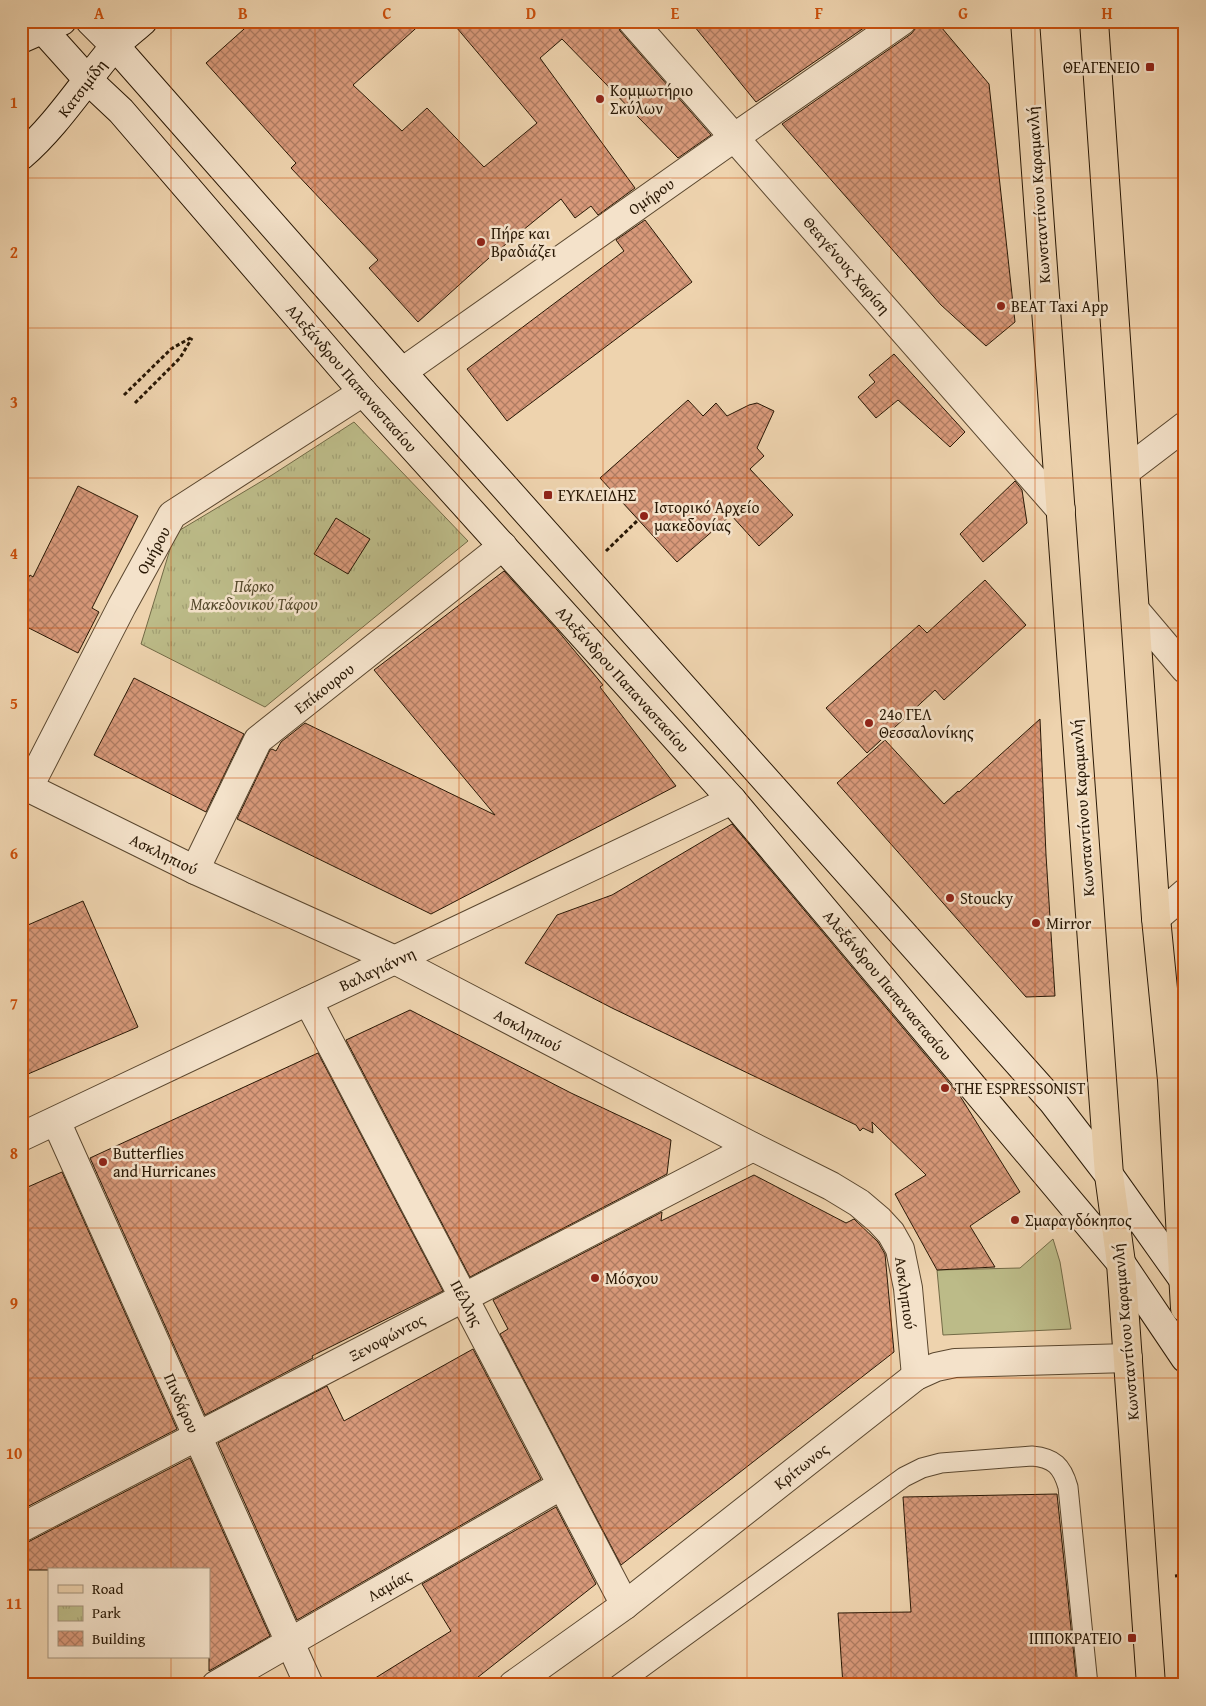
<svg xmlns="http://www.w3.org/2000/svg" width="1206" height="1706" viewBox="0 0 1206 1706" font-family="'Gentium Book Plus',serif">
	<defs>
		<pattern id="park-tufts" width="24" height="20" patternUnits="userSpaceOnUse" patternTransform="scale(1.25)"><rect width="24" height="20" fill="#bcbb88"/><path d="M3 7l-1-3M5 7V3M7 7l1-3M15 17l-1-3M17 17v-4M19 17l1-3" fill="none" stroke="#a2a074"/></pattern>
		<pattern id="building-cross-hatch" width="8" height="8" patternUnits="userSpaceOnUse" patternTransform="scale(1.25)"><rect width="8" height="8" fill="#d8997a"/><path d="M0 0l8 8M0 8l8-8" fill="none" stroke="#af7c62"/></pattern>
	</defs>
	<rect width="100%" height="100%" fill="#eed3ae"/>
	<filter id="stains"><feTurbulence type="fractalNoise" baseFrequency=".004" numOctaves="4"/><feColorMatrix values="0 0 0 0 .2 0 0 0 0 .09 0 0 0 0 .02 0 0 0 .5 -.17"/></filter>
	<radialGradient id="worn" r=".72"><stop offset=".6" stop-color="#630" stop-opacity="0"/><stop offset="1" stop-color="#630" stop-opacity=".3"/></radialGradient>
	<polygon fill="#bcbb88" stroke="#726a46" points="1053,1239 1060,1262 1071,1329 943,1335 937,1270 1020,1268"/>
	<polygon fill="url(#park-tufts)" stroke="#726a46" points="354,422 468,541 265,707 141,644 175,533 272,475"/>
	<g fill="url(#building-cross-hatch)" stroke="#291805">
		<polygon points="253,21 424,21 353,85 402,131 427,108 484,167 537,123 451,21 617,21 620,31 711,135 678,158 562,39 540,58 635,188 598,215 591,206 575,218 561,199 489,258 418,322 369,268 378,260 291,168 296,163 206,63"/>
		<polygon points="690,21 874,21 756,102"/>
		<polygon points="917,21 936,21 989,84 1015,322 986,346 941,305 782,124 911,34 916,28"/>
		<polygon points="645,220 692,282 507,421 467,369 624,251 616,240"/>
		<polygon points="894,354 965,432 950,447 898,400 876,418 858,397 875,382 869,375"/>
		<polygon points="688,400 703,416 716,403 727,416 749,405 757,403 774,411 757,448 764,456 750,469 793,515 759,546 731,515 677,562 600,478"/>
		<polygon points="1015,481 1022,490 1027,523 983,562 960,534"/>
		<polygon points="78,486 138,516 92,608 99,612 78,653 21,624 21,592 30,575 33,577"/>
		<polygon points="336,518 370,539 348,574 314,554"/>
		<polygon points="504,571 558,631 603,685 600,687 676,786 431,914 237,819 270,750 272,749 276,751 281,742 305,723 495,815 374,670"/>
		<polygon points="985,580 1026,625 944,700 935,690 867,753 826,708 919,625 927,633"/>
		<polygon points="134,678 244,734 206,812 94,755"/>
		<polygon points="1040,719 1046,855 1055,996 1026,997 837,783 885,740 944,804 958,791 959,792"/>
		<polygon points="732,824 960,1096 1020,1192 970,1226 995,1267 937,1270 895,1194 926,1175 872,1122 873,1133 863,1128 860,1131 856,1125 612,1008 525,963 557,915 612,895"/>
		<polygon points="83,901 138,1027 21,1077 21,928"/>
		<polygon points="410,1010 571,1093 671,1140 667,1174 470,1277 346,1040"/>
		<polygon points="318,1053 443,1291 312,1356 313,1358 205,1415 90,1158"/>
		<polygon points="62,1172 177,1429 21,1510 21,1190"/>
		<polygon points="754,1175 846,1223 854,1219 878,1242 885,1254 894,1352 621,1565 500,1334 508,1329 493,1300 662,1212 661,1221"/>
		<polygon points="473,1349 541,1479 297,1620 218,1443 327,1386 344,1421"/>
		<polygon points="190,1458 270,1636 209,1671 209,1570 21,1570 21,1543 28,1542"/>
		<polygon points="1057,1494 1077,1685 843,1685 838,1613 911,1612 903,1497"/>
		<polygon points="556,1507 596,1584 468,1685 364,1685 451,1631 422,1584"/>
	</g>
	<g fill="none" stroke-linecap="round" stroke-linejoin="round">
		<defs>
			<path id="lane" d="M 618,1685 L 904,1477 L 922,1468 L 941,1463 L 1032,1456 C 1054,1458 1062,1466 1068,1487 L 1088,1685"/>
			<g id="street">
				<polyline points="632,21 1061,510"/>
				<polyline points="402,372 735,137 902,21"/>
				<polyline points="1126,471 1185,426"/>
				<polyline points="1135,610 1185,669"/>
				<polyline points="21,784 195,870 395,960 753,1147 831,1186 859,1203 879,1220 891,1233 900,1249 908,1288 916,1376"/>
				<polyline points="29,787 122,606 172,515 363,392"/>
				<polyline points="195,870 258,740 503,546"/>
				<polyline points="1156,918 1185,893"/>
				<polyline points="308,1001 625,1605"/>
				<polyline points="56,1121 309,1685"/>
				<polyline points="21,1137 732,800"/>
				<polyline points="21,1528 753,1147"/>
				<polyline points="216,1685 562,1485"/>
				<polyline points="513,1685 625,1605 916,1376 936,1367 955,1363 1128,1358"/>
			</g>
			<g id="secondary">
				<polyline points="35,21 88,80 121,111 363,392 732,800 1121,1263 1185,1358"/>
				<polyline points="90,21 115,46 402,372 1053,1102 1109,1175 1185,1282"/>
				<polyline points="21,39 62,21"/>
				<path d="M 21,156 C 57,125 83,83 114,47 C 122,38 133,30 143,21"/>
			</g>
			<g id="primary">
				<polyline points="1025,21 1109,1175 1121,1263 1151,1685"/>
				<polyline points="1094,21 1156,918 1172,1080 1185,1308"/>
			</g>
		</defs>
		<use href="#lane" stroke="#5a472f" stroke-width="21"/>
		<use href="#street" stroke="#5a472f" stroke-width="30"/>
		<use href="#secondary" stroke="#291805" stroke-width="30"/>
		<use href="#primary" stroke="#291805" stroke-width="30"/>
		<g stroke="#291805" stroke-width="3" stroke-dasharray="4 2.5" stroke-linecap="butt">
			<polyline points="124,395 171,349 192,337"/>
			<polyline points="135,403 180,358 192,338"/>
			<polyline points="606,551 638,520"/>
			<polyline points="1175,1576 1185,1575"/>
		</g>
		<use href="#lane" stroke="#f4e2ca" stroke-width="19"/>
		<use href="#street" stroke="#f4e2ca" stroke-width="28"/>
		<use href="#secondary" stroke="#f4e2ca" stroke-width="28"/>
		<use href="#primary" stroke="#eed3ae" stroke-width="28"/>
	</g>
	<path fill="none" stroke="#cb4f0b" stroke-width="1" stroke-opacity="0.55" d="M 171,21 L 171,1570M 315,21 L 315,1685M 459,21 L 459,1685M 603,21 L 603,1685M 747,21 L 747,1685M 891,21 L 891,1685M 1035,21 L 1035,1685M 21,178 L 1185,178M 21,328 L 1185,328M 21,478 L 1185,478M 21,628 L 1185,628M 21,778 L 1185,778M 21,928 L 1185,928M 21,1078 L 1185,1078M 21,1228 L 1185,1228M 21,1378 L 1185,1378M 21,1528 L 1185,1528M 171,1657 L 171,1685"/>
	<g fill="#8f2418" stroke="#f4e2ca" stroke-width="2">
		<rect x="1145" y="62" width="10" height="10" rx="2.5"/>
		<circle cx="600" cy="99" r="5"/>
		<circle cx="481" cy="242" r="5"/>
		<circle cx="1001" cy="306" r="5"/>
		<rect x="543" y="490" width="10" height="10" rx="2.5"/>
		<circle cx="644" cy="516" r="5"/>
		<circle cx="869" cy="723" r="5"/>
		<circle cx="950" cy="898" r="5"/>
		<circle cx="1036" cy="923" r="5"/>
		<circle cx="945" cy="1088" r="5"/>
		<circle cx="103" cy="1162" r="5"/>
		<circle cx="1015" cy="1220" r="5"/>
		<circle cx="595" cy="1278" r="5"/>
		<rect x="1127" y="1633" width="10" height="10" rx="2.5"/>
	</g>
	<g text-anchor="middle" stroke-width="5" stroke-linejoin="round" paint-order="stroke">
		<g font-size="16" fill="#291805" stroke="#f4e2ca" text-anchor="start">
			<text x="1140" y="73" text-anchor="end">ΘΕΑΓΕΝΕΙΟ</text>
			<text x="610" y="96">Κομμωτήριο<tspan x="610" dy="18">Σκύλων</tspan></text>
			<text x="491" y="239">Πήρε και<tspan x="491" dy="18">Βραδιάζει</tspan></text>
			<text x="1011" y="312">ΒΕΑΤ Taxi App</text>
			<text x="558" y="501">ΕΥΚΛΕΙΔΗΣ</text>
			<text x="654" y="513">Ιστορικό Αρχείο<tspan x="654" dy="18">μακεδονίας</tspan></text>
			<text x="879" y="720">24ο ΓΕΛ<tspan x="879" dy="18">Θεσσαλονίκης</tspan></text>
			<text x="960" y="904">Stoucky</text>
			<text x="1046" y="929">Mirror</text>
			<text x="955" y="1094">THE ESPRESSONIST</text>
			<text x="113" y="1159">Butterflies<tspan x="113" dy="18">and Hurricanes</tspan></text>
			<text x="1025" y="1226">Σμαραγδόκηπος</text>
			<text x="605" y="1284">Μόσχου</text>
			<text x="1122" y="1644" text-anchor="end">ΙΠΠΟΚΡΑΤΕΙΟ</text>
		</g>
		<g font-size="16" fill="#291805" stroke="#f4e2ca">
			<text transform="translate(82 88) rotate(-52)" y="6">Κατσιμίδη</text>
			<text transform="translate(1038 195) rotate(-94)" y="6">Κωνσταντίνου Καραμανλή</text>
			<text transform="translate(651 196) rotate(-35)" y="6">Ομήρου</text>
			<text transform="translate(847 265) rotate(49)" y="6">Θεαγένους Χαρίση</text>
			<text transform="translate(352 378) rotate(49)" y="6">Αλεξάνδρου Παπαναστασίου</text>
			<text transform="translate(153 550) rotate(-61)" y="6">Ομήρου</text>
			<text transform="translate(623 679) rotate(48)" y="6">Αλεξάνδρου Παπαναστασίου</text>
			<text transform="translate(324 688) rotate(-38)" y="6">Επίκουρου</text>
			<text transform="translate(1082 808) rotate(-94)" y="6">Κωνσταντίνου Καραμανλή</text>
			<text transform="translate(164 854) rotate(26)" y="6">Ασκληπιού</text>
			<text transform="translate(377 969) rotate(-25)" y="6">Βαλαγιάννη</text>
			<text transform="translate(888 985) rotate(50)" y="6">Αλεξάνδρου Παπαναστασίου</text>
			<text transform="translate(528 1030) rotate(28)" y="6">Ασκληπιού</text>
			<text transform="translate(906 1293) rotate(82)" y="6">Ασκληπιού</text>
			<text transform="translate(467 1303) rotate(62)" y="6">Πέλλης</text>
			<text transform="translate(1125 1332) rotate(-95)" y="6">Κωνσταντίνου Καραμανλή</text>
			<text transform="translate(387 1337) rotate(-28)" y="6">Ξενοφώντος</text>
			<text transform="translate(182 1403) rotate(66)" y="6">Πινδάρου</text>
			<text transform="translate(801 1466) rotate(-38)" y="6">Κρίτωνος</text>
			<text transform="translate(389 1585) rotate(-30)" y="6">Λαμίας</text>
		</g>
		<g font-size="16" font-style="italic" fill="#55492c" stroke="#f4e2ca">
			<text x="254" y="592">Πάρκο<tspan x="254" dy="18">Μακεδονικού Τάφου</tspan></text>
		</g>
	</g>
	<rect width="1206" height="1706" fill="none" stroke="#eed3ae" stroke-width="55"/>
	<rect x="48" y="1568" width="162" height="90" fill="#f4e2ca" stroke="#a3917b"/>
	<rect x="58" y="1585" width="25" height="8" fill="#eed3ae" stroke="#a3917b"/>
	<text x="92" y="1594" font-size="15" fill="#291805">Road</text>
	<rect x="58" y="1606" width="25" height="15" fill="url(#park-tufts)" stroke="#a3917b"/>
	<text x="92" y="1618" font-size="15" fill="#291805">Park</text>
	<rect x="58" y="1631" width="25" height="15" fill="url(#building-cross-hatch)" stroke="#a3917b"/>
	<text x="92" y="1644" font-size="15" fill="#291805">Building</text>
	<rect x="28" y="28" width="1150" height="1650" fill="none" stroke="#cb4f0b" stroke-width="2"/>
	<g font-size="16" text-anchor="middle" font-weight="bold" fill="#cb4f0b">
		<text x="99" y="19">A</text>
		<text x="243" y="19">B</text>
		<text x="387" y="19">C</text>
		<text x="531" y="19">D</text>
		<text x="675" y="19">E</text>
		<text x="819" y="19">F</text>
		<text x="963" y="19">G</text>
		<text x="1107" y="19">H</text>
		<text x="14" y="108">1</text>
		<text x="14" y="258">2</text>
		<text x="14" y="408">3</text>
		<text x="14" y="559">4</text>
		<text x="14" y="709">5</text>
		<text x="14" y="859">6</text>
		<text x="14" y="1009">7</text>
		<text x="14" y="1159">8</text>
		<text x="14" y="1309">9</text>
		<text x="14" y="1459">10</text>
		<text x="14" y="1609">11</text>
	</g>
	<rect width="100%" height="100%" filter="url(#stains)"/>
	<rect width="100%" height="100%" fill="url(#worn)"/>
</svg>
